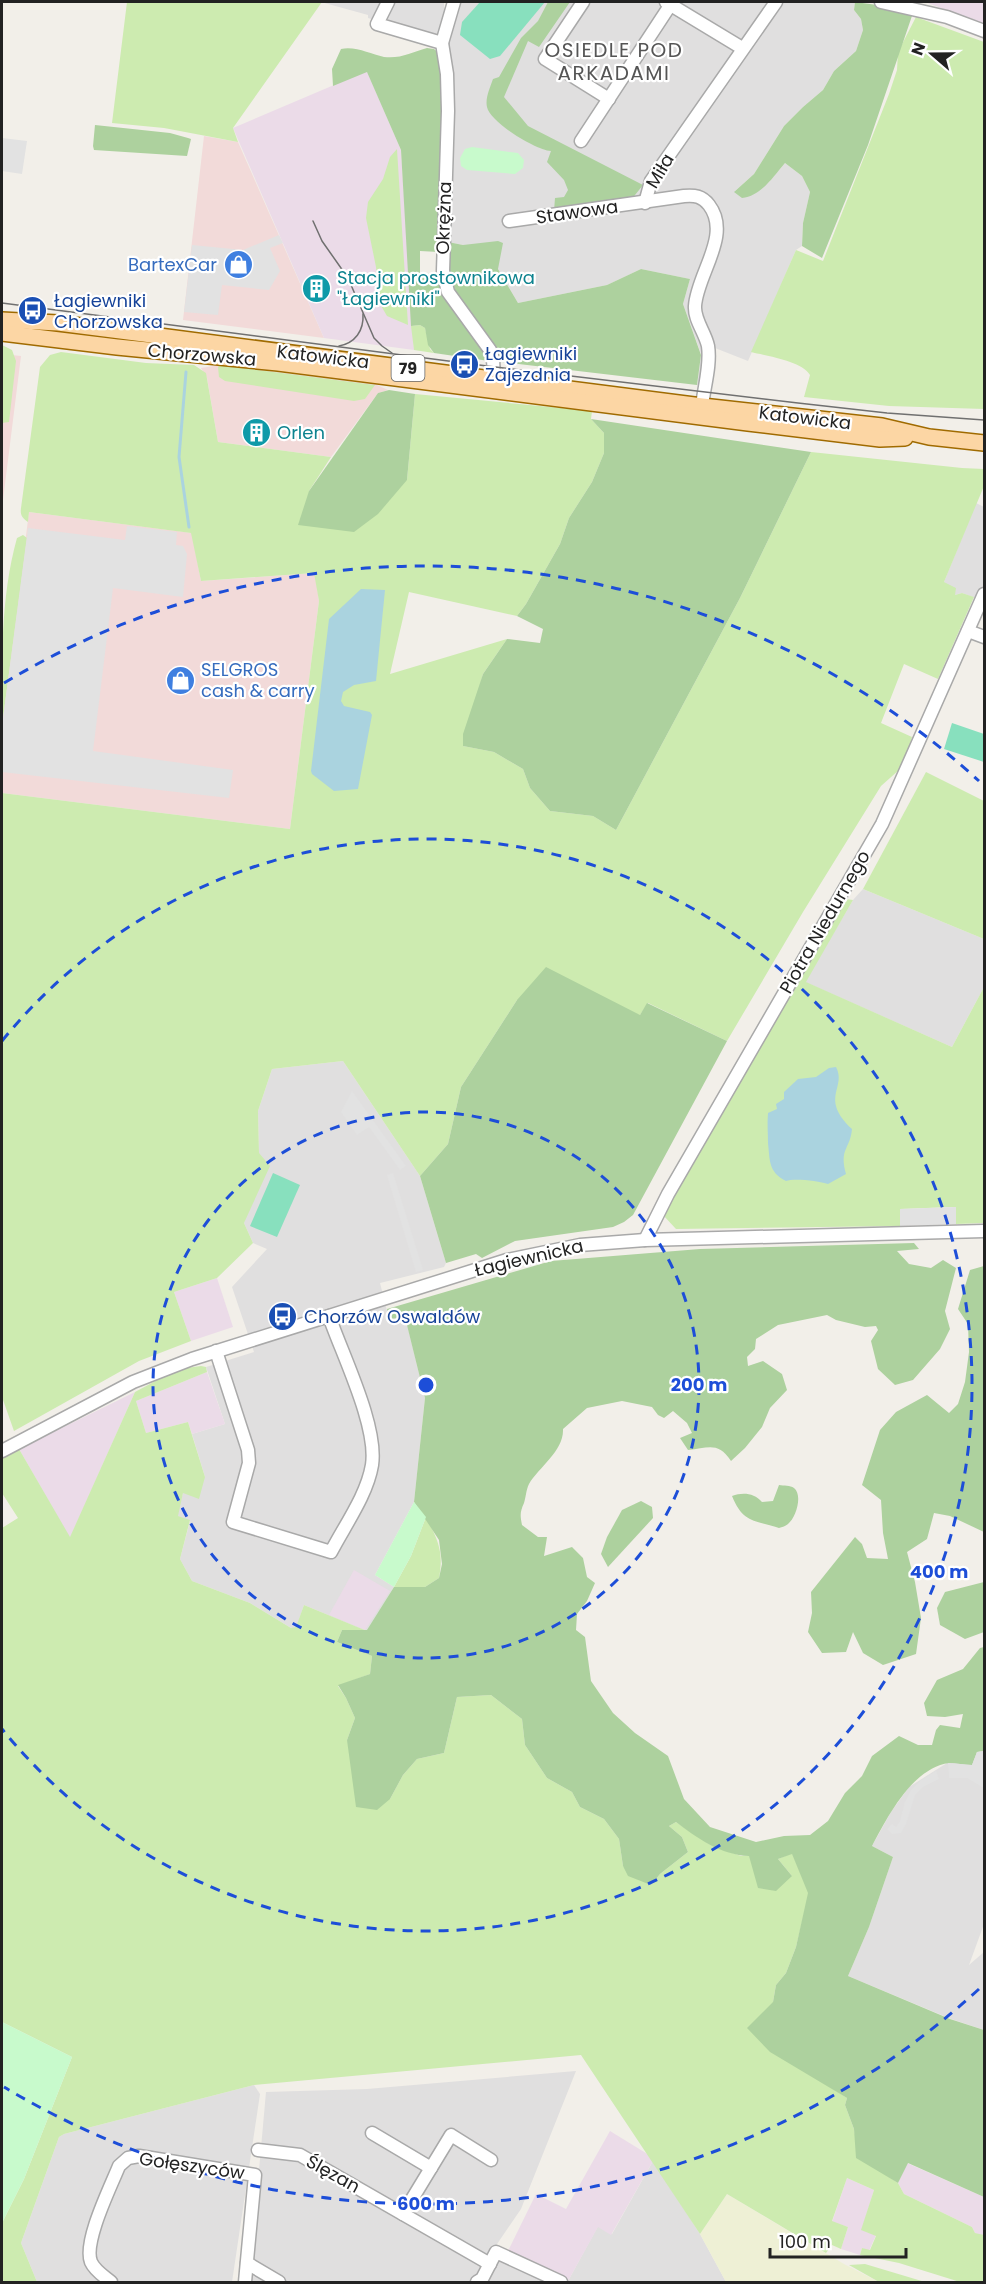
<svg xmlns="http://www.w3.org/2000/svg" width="986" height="2284" viewBox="0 0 986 2284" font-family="Poppins,sans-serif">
	<rect width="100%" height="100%" fill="#f2efe9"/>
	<g fill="#e0dfdf">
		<polygon points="321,2 444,2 444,22 440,32 432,36 368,18 368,15"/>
		<polygon points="458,2 855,2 854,10 861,19 863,30 856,51 834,71 823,90 803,107 784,126 754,174 735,191 769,182 785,163 802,176 810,192 803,223 802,246 796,250 748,361 715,348 711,387 697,385 701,354 683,304 690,279 641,269 607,285 518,303 498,269 463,245 448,242 448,39"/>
		<polygon points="976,503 984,507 984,601 962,593 955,595 944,582"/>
		<polygon points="863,889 984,939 984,987 952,1047 805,982 853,900"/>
		<polygon points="343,1061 420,1176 446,1263 444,1267 380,1283 389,1319 405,1316 425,1398 414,1502 375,1575 394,1587 367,1631 304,1605 296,1628 291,1628 250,1603 192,1581 180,1559 190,1521 177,1516 183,1493 205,1477 192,1434 225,1424 206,1367 254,1352 232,1287 267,1249 253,1243 244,1223 259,1153 258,1111 272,1069"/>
		<polygon points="984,1751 984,1924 969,1965 984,1952 984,2030 951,2019 848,1976 869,1927 893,1857 872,1846 891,1812 909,1787 947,1763"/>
		<polygon points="576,2071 521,2209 495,2247 568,2281 598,2226 612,2234 653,2161 700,2234 726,2282 249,2282 266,2092 367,2089"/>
		<polygon points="254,2085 260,2094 232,2282 37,2282 21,2243 59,2137 64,2134"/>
	</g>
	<g fill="#f2dad9">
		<polygon points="204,136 238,142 324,338 183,320"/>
		<polygon points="2,354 21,356 2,508"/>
		<polygon points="220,365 375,384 388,390 378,393 331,457 218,442 207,378 201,368"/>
		<polygon points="29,512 192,533 201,581 315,573 319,601 290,829 2,793 2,725"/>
	</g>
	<g fill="#ebdbe8">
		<polygon points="925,2 984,2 984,24"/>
		<polygon points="367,71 401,150 414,350 324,338 233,128"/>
		<polygon points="217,1278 233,1327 191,1341 174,1292"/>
		<polygon points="207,1372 225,1424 192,1434 188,1422 146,1433 136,1401"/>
		<polygon points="135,1392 70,1538 19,1449"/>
		<polygon points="354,1570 390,1591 365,1630 329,1615"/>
		<polygon points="610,2131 649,2155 653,2161 611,2235 598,2227 568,2281 507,2253 536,2194 566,2209"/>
		<polygon points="907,2163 984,2197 984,2236 975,2233 972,2227 904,2194 898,2183"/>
		<polygon points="847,2178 874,2190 862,2229 876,2235 869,2251 862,2248 860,2255 841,2249 848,2227 832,2222"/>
	</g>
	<polygon fill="#eef0d5" points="727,2194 844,2264 879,2282 726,2282 700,2234"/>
	<g fill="#cdebb0">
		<polygon points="127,2 322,2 233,128 238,142 164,128 112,123"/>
		<path d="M 916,17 L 984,42 L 984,409 L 889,406 L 804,397 L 810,375 C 802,361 767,356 751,352 L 796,250 L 823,261 L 889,94 L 897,70 L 898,52 Z"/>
		<polygon points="397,149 408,325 387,316 380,304 376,267 366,218 368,202 383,179 390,157"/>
		<polygon points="420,325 425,328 430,349 434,353 414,350 411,326"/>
		<polygon points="2,345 12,350 16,361 9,422 2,423"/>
		<path d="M 61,352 L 146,363 L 194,365 L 206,373 L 218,442 L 331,457 L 309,491 L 407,480 L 415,394 L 592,411 L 591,419 L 604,433 L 604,453 L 592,482 L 569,518 L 560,544 L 526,604 L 517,616 L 409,592 L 390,674 L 507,639 L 483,674 L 463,746 L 494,752 L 523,769 L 530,788 L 550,811 L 593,816 L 616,830 L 740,598 L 811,452 L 962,468 L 984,469 L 984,486 L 944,582 L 956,588 L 955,595 L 962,593 L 974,597 L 938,679 L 904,664 L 881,723 L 912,737 L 908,752 L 899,770 L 881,786 L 803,912 L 727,1041 L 648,1003 L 640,1015 L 517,1000 L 461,1087 L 448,1144 L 420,1176 L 343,1061 L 272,1069 L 258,1111 L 259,1153 L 270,1166 L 244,1223 L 253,1243 L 217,1278 L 174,1292 L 191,1341 L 139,1361 L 14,1431 L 2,1397 L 2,793 L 290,829 L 319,601 L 314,573 L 201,581 L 191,533 L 29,512 L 28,522 C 22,518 20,515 21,508 L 40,367 L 50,355 Z"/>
		<polygon points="220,365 375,385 365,399 354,401 225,381 219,377 218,367"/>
		<path d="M 23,535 L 27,538 L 2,726 C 2,663 0,599 17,538 Z"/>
		<polygon points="926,772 984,801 984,939 863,889"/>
		<polygon points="846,899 853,900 806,982 952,1047 984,987 984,1223 956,1224 956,1207 952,1207 900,1209 900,1226 676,1229 663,1215 802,971 808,966 838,914 839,908"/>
		<polygon points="201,1366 206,1367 207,1372 136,1401 146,1433 188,1422 205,1477 199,1499 183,1493 178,1516 190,1520 180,1559 192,1581 250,1603 291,1628 296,1627 304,1605 367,1631 342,1630 337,1642 372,1656 370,1674 338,1686 346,1698 355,1718 347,1740 390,1799 403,1775 417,1759 444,1753 457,1697 491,1695 522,1719 525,1745 547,1778 572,1792 580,1807 604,1819 619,1839 623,1866 651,1885 660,1874 688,1852 682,1837 669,1826 676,1822 709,1844 741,1856 749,1856 792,1876 778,1859 792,1853 809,1893 796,1947 786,1973 776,1985 773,2002 819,2080 847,2098 845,2105 854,2129 857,2146 883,2173 898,2183 904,2194 972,2227 975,2233 984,2235 984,2282 960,2282 899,2263 860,2255 862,2248 870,2250 876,2236 861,2230 874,2190 847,2178 832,2221 848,2227 841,2249 832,2245 826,2253 727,2194 700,2234 581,2055 254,2085 64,2134 59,2137 21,2243 37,2282 2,2282 2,2223 24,2179 72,2057 2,2022 2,1528 18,1518 2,1493 2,1457 19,1449 70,1537 135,1392 178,1369"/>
		<path d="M 426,1517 C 438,1540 444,1552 439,1578 L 425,1587 L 394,1587 L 411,1556 Z"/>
		<polygon points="865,2264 925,2282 879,2282 849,2265"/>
	</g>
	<g fill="#add19e">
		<path d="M 548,2 L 570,2 L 539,47 L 528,41 L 504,97 L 528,126 L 643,185 L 631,200 L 554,211 L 555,198 L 564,197 L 568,190 L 564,180 L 547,162 L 551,151 C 535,150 490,122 487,107 C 485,98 490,88 493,79 L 499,77 L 521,38 L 538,21 Z"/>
		<path d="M 855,2 L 914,10 L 868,145 L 822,258 L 802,246 L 803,223 L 810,192 L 802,176 L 785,163 C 773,177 761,196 742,198 L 734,192 L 754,174 L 784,126 L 803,107 L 823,90 L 834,71 L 856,51 L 863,30 L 861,19 L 854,10 Z"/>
		<path d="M 427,48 L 434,49 L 441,55 L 444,97 L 439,252 L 420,251 L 420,273 L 440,275 L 487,353 L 489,361 L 434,353 L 428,345 L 425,328 L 420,325 L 411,326 L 401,150 L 367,72 L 333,86 L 332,69 L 341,49 C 356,46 370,54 384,57 C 401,59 412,52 427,48 Z"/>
		<polygon points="95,125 170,133 188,138 191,139 187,156 94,150 93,146"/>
		<polygon points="498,241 503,243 498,269 518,303 607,285 641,269 690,279 683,304 701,355 697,385 501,362 481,326 457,296 448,274 448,242 463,245"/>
		<polygon points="389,390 415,394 407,480 378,514 354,532 298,525 309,491 378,393"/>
		<polygon points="591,419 811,452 740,598 616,830 593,816 550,811 530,788 523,769 494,752 463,746 463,734 483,674 507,639 540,643 543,629 517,616 526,604 560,544 569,518 592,482 604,453 604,433"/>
		<polygon points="546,967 640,1015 647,1003 727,1041 633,1215 624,1222 613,1227 515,1241 482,1258 476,1254 446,1263 420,1176 448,1144 461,1087 517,1000"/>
		<path d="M 914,1243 L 919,1249 L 897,1251 L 909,1264 L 931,1268 L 943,1260 L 956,1268 L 945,1311 L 950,1329 L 940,1349 L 913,1380 L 895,1385 L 878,1369 L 871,1341 L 878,1330 L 876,1326 L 865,1327 L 836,1320 L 827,1315 L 778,1325 L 756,1339 L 755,1349 L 747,1357 L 748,1366 L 763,1361 L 782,1374 L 787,1390 L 770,1408 L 762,1427 L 745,1448 L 731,1461 C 718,1441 708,1448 688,1450 L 680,1438 L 692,1433 L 687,1423 L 673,1411 L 664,1418 L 658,1415 L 652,1407 L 622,1401 L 587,1408 L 563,1429 C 564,1451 539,1467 529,1484 C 526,1490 526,1497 524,1503 C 520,1512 520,1515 522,1525 L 538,1537 L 547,1537 L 544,1556 L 572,1547 L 583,1558 L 587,1577 L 595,1583 L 587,1601 L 577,1614 L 576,1630 L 585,1637 L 591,1681 L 613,1713 L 635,1733 L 668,1756 L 684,1799 L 710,1827 L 756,1842 L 784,1836 L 810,1835 L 828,1821 L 845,1793 L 862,1776 L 872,1756 L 899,1736 L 918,1745 L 932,1745 L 936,1730 L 940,1725 L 960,1728 L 963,1714 L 945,1717 L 927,1716 L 924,1703 L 937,1680 L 963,1669 L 980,1648 L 984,1647 L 984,1751 L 977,1752 L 972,1765 C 965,1765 956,1763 949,1763 C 912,1768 887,1818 872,1846 L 893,1857 L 869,1927 L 848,1976 L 950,2019 L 984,2030 L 984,2197 L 908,2163 L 898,2183 L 856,2158 L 854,2129 L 845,2105 L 847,2098 L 770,2052 L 747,2028 L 773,2002 L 776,1985 L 786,1973 L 796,1947 L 808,1893 L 792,1854 L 778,1859 L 792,1876 L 776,1891 L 758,1888 L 749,1856 C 721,1855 697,1838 676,1822 L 669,1826 L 682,1837 L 688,1852 L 660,1874 L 651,1885 L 628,1876 L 623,1866 L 619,1839 L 604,1819 L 580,1807 L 572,1792 L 547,1778 L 525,1745 L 522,1719 L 491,1695 L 457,1697 L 444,1753 L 417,1759 L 403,1775 L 390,1799 L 377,1810 L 356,1807 L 347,1740 L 355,1718 L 346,1698 L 338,1685 L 370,1674 L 372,1656 L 337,1642 L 342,1630 L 367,1630 L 394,1587 L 425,1587 L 439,1578 L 442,1564 L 439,1540 L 414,1502 L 425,1398 L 405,1317 L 389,1319 L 387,1309 L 551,1261 L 700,1249 Z"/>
		<polygon points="984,1266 984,1532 950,1516 934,1513 927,1539 907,1552 915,1582 921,1618 916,1654 883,1665 863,1653 853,1632 846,1652 822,1653 808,1632 812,1613 811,1592 855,1537 862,1544 867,1558 888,1559 883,1533 881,1500 862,1485 880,1430 896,1412 927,1395 949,1413 958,1404 965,1382 969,1352 968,1324 958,1309 970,1270"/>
		<path d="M 779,1485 C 784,1486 790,1485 794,1488 C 803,1495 796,1518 788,1524 C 786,1526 782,1527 779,1528 C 754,1520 743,1523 732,1496 C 743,1492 754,1493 762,1502 L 773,1501 Z"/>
		<polygon points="641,1501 652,1507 653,1518 608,1567 601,1554 607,1537 622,1510"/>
		<polygon points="984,1582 984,1632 965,1639 940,1625 937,1608 945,1592"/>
	</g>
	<g fill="#c8facc">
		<polygon points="472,147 518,153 524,160 523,168 515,174 467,170 461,166 460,158 465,149"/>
		<polygon points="414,1502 426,1517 411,1556 394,1587 375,1575"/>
		<polygon points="2,2022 72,2057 24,2179 2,2223"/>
	</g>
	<g fill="#88e0be">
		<polygon points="480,2 545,2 500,56 490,59 460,35 462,22"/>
		<polygon points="952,723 984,734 984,762 944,749"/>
		<polygon points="273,1173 300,1185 277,1237 250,1226"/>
	</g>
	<g fill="#e2e2e2">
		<polygon points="2,138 27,141 22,174 2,171"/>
		<polygon points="279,235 283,243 270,248 280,271 269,290 222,285 218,315 184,312 192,245 243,250"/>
		<polygon points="127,526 177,532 176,545 183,546 187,554 183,597 113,588 93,751 233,770 229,798 2,772 2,726 28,528 125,540"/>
		<polygon points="352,1091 406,1166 400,1170 369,1127 357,1135 341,1112"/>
		<polygon points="393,1173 423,1270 416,1272 387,1175"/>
		<polygon points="956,1207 956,1224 900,1226 900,1209"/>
		<polygon points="984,1751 984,1788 967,1778 949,1778 948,1763 972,1765 977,1752"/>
		<polygon points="936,1771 939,1779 923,1787 915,1795 906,1824 901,1833 892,1834 887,1829 892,1824 896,1827 900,1821 905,1802 911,1790 921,1780"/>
	</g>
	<g fill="#aad3df">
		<polygon points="361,589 385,590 376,681 354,685 343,692 341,701 344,706 370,712 372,715 358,789 334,791 312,774 311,771 329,619"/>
		<path d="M 836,1067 C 847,1088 819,1098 852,1129 C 850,1150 839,1148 846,1174 L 828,1184 C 819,1181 794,1178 786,1181 C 768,1172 770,1160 768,1143 C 768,1133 767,1124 768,1113 L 777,1109 L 776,1104 L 784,1099 L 784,1092 L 798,1079 L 816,1077 L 829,1068 Z"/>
	</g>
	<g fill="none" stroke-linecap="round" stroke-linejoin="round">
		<polyline stroke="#aad3df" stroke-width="3" points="186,372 179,457 189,527"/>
		<defs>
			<g id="minor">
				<polyline points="388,2 377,24 442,43 447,74 448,111 443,271 448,292 490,350 493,359 494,379"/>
				<polyline points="583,2 545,59 609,99"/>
				<polyline points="666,2 742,48"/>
				<polyline points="881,2 947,17 984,31"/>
				<polyline points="442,43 454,2"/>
				<polyline points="581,141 671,4"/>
				<polyline points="645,203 651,181 776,2"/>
				<path d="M 509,221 L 684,196 C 695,195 702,196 709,205 C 732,235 697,274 695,306 C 694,320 705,332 708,346 C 711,365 704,387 702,406"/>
				<polyline points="968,631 984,637"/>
				<polyline points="645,1240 668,1194 882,824 984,594"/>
				<path d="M 216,1351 L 248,1450 L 249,1463 L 233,1522 L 331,1552 C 345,1525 367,1495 372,1465 C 378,1426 342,1354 329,1316"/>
				<polyline points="2,1451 133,1382 192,1359 507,1260 580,1245 645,1240 984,1231"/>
				<polyline points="372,2133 431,2168"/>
				<polyline points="258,2150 300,2155 490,2264"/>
				<polyline points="403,2214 451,2135 491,2160"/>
				<polyline points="247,2263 279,2282"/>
				<path d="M 111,2282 C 104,2276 95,2271 91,2262 C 83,2242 111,2186 119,2166 L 128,2158 L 139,2156 L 255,2175 L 245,2282"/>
				<polyline points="477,2282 482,2279 496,2252 561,2282"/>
			</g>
			<g id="major">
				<polyline points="2,320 58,323 144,334 702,406 882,426 929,437 984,443"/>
				<polyline points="2,333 117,347 278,363 748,423 880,439 905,438"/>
			</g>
		</defs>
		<use href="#minor" stroke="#a9a9a9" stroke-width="15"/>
		<use href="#major" stroke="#a06b00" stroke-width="18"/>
		<use href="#minor" stroke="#fff" stroke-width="12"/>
		<use href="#major" stroke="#fcd6a4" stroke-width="15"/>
		<g stroke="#707070" stroke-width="1.5">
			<polyline points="313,221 322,241 348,278 374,338 382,346 392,353"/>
			<polyline points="2,303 479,365 798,403 887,413 984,420"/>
			<path d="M 339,346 C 355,343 364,331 363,314"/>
		</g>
	</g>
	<g fill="none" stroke="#1d4ed8" stroke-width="3" stroke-dasharray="10 8">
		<circle cx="426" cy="1385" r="273"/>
		<path d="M2 1041A546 546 0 1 1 2 1729"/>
		<path d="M979 1989A819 819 0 0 1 4 2087M4 683A819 819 0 0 1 979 781"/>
	</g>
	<defs>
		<symbol id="shop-disc" viewBox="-11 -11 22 22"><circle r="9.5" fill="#3f7fe0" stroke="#fff"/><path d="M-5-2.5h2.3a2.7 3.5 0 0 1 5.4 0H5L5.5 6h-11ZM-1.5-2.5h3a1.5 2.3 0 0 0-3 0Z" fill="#fff"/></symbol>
		<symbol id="building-disc" viewBox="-11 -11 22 22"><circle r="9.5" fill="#0f9aa8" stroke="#fff"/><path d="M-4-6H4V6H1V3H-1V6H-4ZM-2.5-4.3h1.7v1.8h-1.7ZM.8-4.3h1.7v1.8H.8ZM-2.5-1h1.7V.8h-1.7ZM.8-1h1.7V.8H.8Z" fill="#fff"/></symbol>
		<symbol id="bus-disc" viewBox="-11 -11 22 22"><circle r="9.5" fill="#1a4fb4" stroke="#fff"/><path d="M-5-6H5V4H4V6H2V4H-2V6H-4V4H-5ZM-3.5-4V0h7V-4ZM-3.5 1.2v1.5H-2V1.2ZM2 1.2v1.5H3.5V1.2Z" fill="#fff"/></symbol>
	</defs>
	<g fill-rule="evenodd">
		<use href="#shop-disc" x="222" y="248" width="33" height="33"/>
		<use href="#building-disc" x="300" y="272" width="33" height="33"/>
		<use href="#bus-disc" x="16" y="294" width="33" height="33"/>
		<use href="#bus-disc" x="448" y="348" width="33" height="33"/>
		<use href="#building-disc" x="240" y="416" width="33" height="33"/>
		<use href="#shop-disc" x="164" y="664" width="33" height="33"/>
		<use href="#bus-disc" x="266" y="1300" width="33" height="33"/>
	</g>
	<g text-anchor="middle" stroke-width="4.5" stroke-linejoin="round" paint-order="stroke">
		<rect fill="#fff" stroke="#646464" stroke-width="1.5" x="391.5" y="355" width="33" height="26" rx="4.5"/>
		<g font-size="16" font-weight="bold" fill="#222">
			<text x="408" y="374">79</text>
		</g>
		<g font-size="18" fill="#222" stroke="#fff">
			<text transform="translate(660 171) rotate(-59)" y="6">Miła</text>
			<text transform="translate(577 212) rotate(-8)" y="6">Stawowa</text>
			<text transform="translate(444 218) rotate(-88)" y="6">Okrężna</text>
			<text transform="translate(202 355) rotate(5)" y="6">Chorzowska</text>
			<text transform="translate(323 357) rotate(7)" y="6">Katowicka</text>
			<text transform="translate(805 418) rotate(7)" y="6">Katowicka</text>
			<text transform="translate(825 922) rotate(-60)" y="6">Piotra Niedurnego</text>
			<text transform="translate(529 1258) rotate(-13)" y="6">Łagiewnicka</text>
			<text transform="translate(192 2166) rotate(8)" y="6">Gołęszyców</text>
			<text transform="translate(333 2174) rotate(29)" y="6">Ślęzan</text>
		</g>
		<g font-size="18" fill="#366cbe" stroke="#fff" text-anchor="end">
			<text x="217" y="271">BartexCar</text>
			<text x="201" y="676" text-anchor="start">SELGROS<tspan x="201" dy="21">cash &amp; carry</tspan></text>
		</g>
		<g font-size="18" fill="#0d838f" stroke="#fff" text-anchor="start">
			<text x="337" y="284">Stacja prostownikowa<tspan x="337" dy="21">"Łagiewniki"</tspan></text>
			<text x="277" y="439">Orlen</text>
		</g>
		<g font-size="18" fill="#164399" stroke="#fff" text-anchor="start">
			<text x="54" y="307">Łagiewniki<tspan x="54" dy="21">Chorzowska</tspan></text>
			<text x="485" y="360">Łagiewniki<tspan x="485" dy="21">Zajezdnia</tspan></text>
			<text x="304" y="1323">Chorzów Oswaldów</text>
		</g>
		<g font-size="20" letter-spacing="1.5" fill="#555" stroke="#fff">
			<text x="614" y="57">OSIEDLE POD<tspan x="614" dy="23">ARKADAMI</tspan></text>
		</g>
	</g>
	<circle cx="426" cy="1385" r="9" fill="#1d4ed8" stroke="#fff" stroke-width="3"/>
	<g font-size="18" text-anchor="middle" font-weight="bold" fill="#1d4ed8" stroke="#fff" stroke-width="4.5" stroke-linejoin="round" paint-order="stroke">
		<text x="699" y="1391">200 m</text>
		<text x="939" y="1578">400 m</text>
		<text x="426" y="2210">600 m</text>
	</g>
	<rect width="986" height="2284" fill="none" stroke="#222222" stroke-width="6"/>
	<g transform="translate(932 54) rotate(290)" stroke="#ffffff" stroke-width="4.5" paint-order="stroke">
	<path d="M0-4.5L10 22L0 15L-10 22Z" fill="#222222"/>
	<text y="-9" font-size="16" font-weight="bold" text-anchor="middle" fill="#222222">N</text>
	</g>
	<path d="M770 2248v9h136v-9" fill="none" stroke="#222222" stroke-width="3"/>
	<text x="779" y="2248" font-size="18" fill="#222222" stroke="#ffffff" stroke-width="4.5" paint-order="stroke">100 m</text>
</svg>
